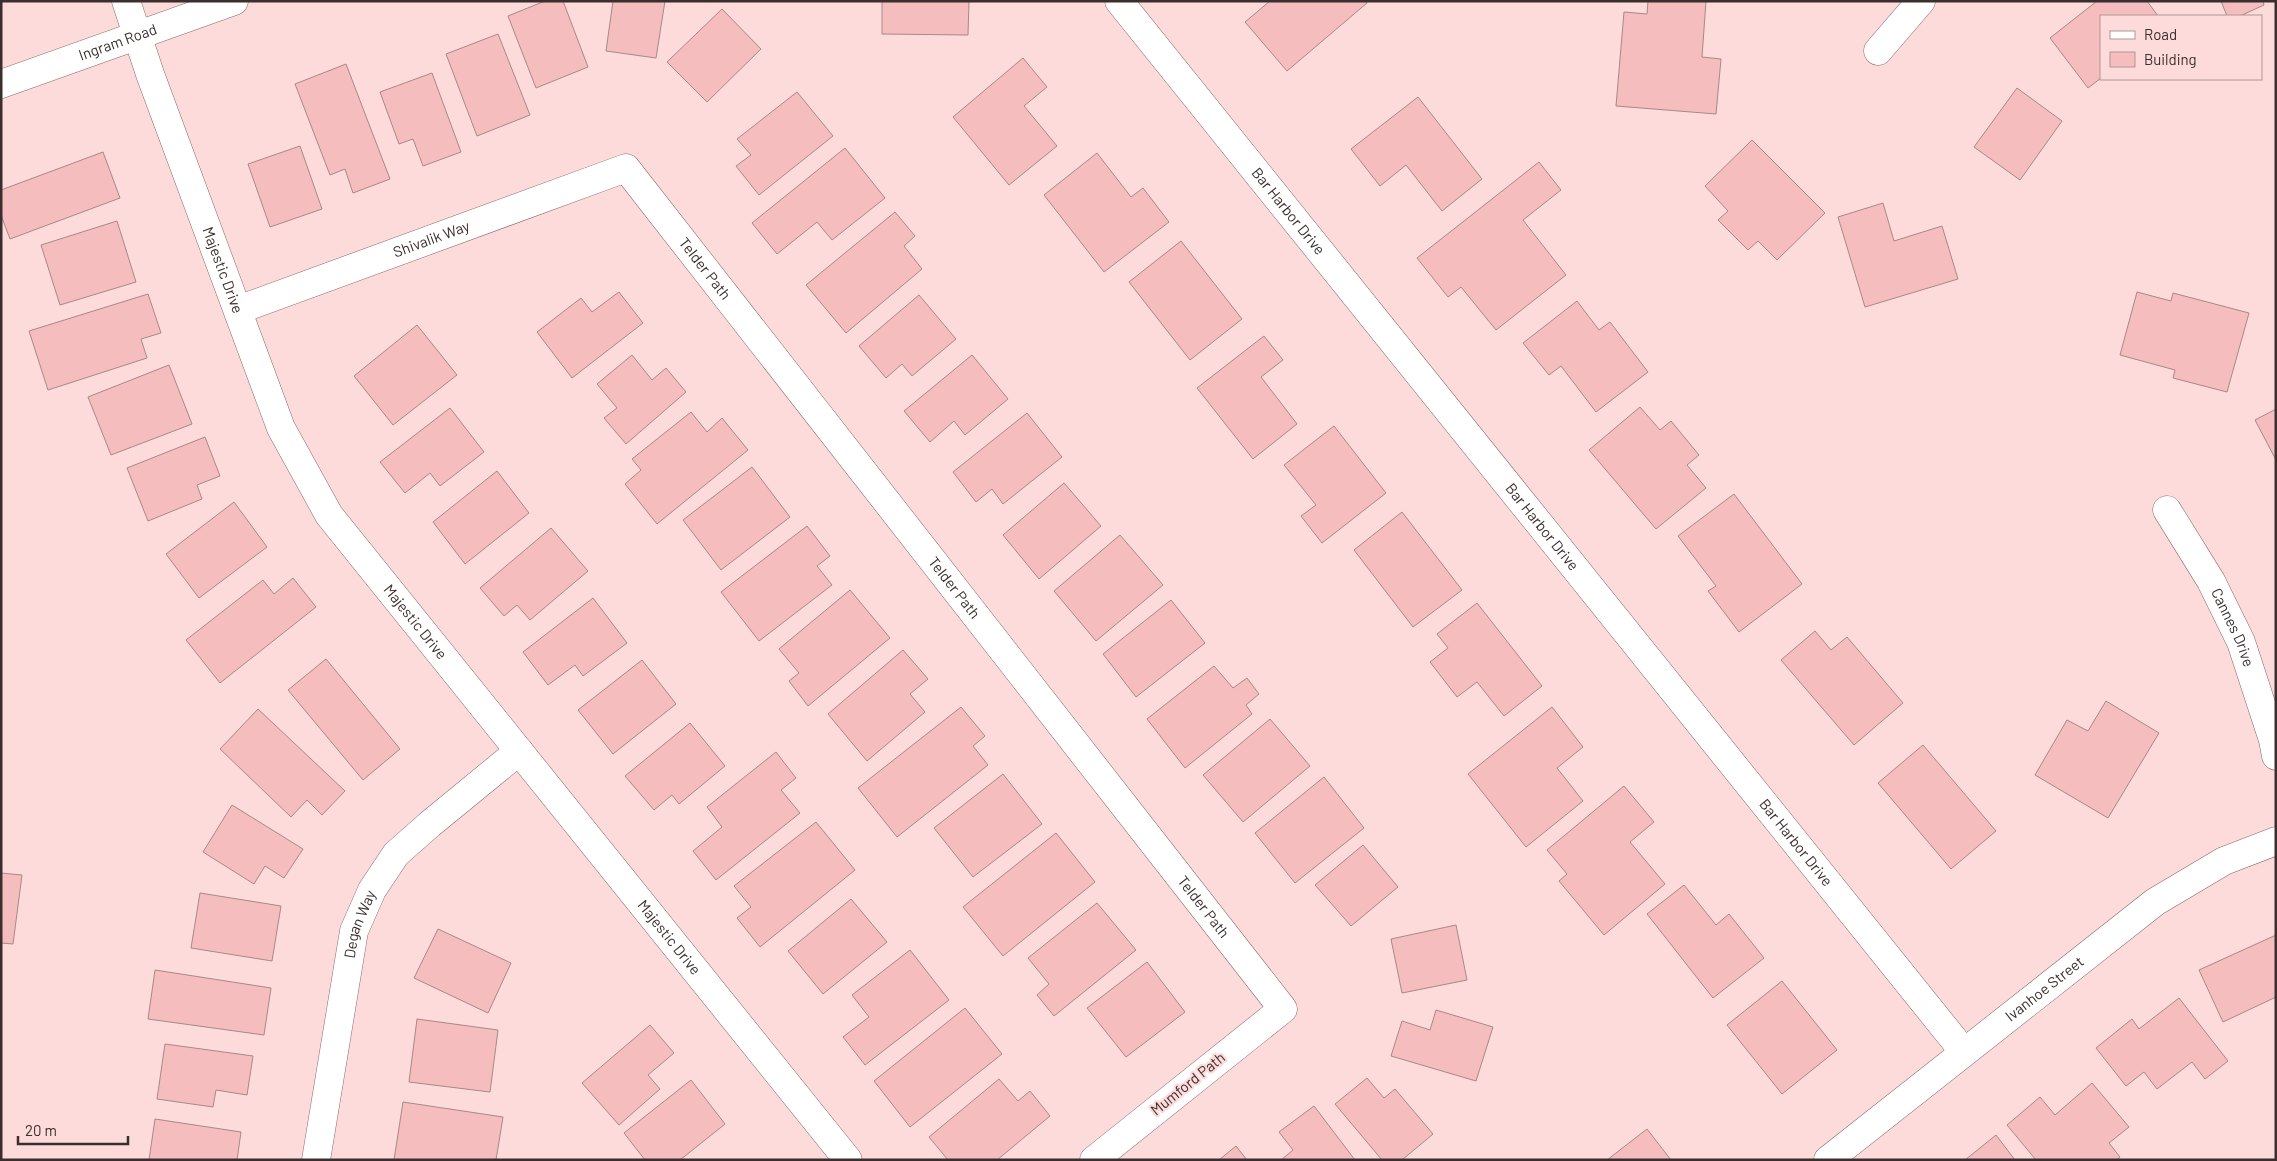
<svg xmlns="http://www.w3.org/2000/svg" width="2277" height="1161" viewBox="0 0 2277 1161" font-family="Barlow,sans-serif">
	<rect width="100%" height="100%" fill="#fedbdb"/>
	<g fill="#f6bdbe" stroke="#a88888">
		<polygon points="545,1 563,1 588,67 536,88 508,16"/>
		<polygon points="613,1 665,1 656,58 606,51"/>
		<polygon points="882,1 969,1 968,35 882,34"/>
		<polygon points="1270,1 1366,1 1367,3 1287,71 1245,22"/>
		<polygon points="1648,1 1706,1 1702,57 1721,59 1716,114 1616,106 1624,12 1647,14"/>
		<polygon points="2097,1 2147,1 2158,16 2101,16 2101,78 2088,88 2050,38"/>
		<polygon points="2221,1 2263,1 2264,5 2240,16 2227,16"/>
		<polygon points="722,9 761,49 707,102 667,62"/>
		<polygon points="498,34 530,115 477,136 446,54"/>
		<polygon points="1023,58 1047,87 1024,106 1057,146 1009,185 953,117"/>
		<polygon points="346,64 390,179 353,193 345,169 330,175 295,84"/>
		<polygon points="432,73 461,152 423,166 413,139 399,144 380,92"/>
		<polygon points="2017,88 2062,121 2020,180 1974,147"/>
		<polygon points="797,92 833,136 759,195 736,166 751,155 737,139"/>
		<polygon points="1418,97 1482,179 1442,211 1406,165 1380,186 1351,149"/>
		<polygon points="1752,140 1825,213 1777,260 1758,241 1748,250 1718,220 1728,211 1705,186"/>
		<polygon points="300,146 322,209 270,227 248,164"/>
		<polygon points="845,148 885,198 832,240 817,222 777,254 752,223"/>
		<polygon points="103,152 120,198 10,239 1,215 1,190"/>
		<polygon points="1097,153 1131,197 1143,188 1169,222 1104,272 1044,195"/>
		<polygon points="1539,162 1561,190 1523,220 1566,275 1496,330 1461,287 1448,297 1417,258"/>
		<polygon points="1883,203 1894,241 1942,226 1958,279 1865,307 1838,217"/>
		<polygon points="895,212 915,236 904,246 922,269 846,333 806,285"/>
		<polygon points="117,221 136,282 60,305 41,245"/>
		<polygon points="1181,241 1242,319 1190,360 1129,282"/>
		<polygon points="619,292 643,323 572,378 537,332 581,298 592,312"/>
		<polygon points="2137,292 2171,301 2173,293 2249,313 2227,392 2173,378 2175,370 2120,355"/>
		<polygon points="148,294 161,333 141,339 147,358 48,390 29,331"/>
		<polygon points="919,295 956,339 912,376 902,364 886,378 859,346"/>
		<polygon points="1577,301 1599,330 1610,322 1648,372 1596,412 1561,366 1549,375 1523,343"/>
		<polygon points="417,325 457,375 393,425 354,376"/>
		<polygon points="1264,336 1283,360 1261,377 1297,424 1253,459 1197,388"/>
		<polygon points="632,355 652,380 666,368 686,392 626,444 604,418 617,408 597,384"/>
		<polygon points="972,355 1008,399 965,435 954,421 930,442 904,411"/>
		<polygon points="169,365 192,424 111,455 88,397"/>
		<polygon points="1640,407 1660,430 1671,421 1699,455 1687,465 1706,488 1656,529 1589,450"/>
		<polygon points="450,408 484,452 440,486 430,473 405,493 380,462"/>
		<polygon points="2276,409 2276,460 2255,420"/>
		<polygon points="691,412 707,432 722,418 748,450 657,524 625,484 641,470 632,459"/>
		<polygon points="1027,413 1062,457 1003,504 992,489 976,502 953,472"/>
		<polygon points="1334,426 1386,493 1322,543 1301,516 1316,505 1284,465"/>
		<polygon points="205,437 220,476 197,485 202,499 148,521 127,468"/>
		<polygon points="752,467 790,517 721,570 683,520"/>
		<polygon points="497,471 529,513 465,564 433,522"/>
		<polygon points="1064,483 1101,526 1039,579 1003,535"/>
		<polygon points="1734,494 1802,584 1739,632 1708,591 1716,586 1678,536"/>
		<polygon points="234,502 267,547 199,598 166,554"/>
		<polygon points="1402,512 1462,590 1413,627 1354,550"/>
		<polygon points="807,526 830,556 817,566 832,585 759,641 721,592"/>
		<polygon points="551,528 588,571 530,620 517,605 504,616 480,588"/>
		<polygon points="1120,535 1163,585 1096,641 1054,591"/>
		<polygon points="293,578 316,607 220,683 186,640 263,580 274,594"/>
		<polygon points="850,590 890,638 808,706 789,681 799,673 779,649"/>
		<polygon points="593,598 627,643 583,676 575,665 548,685 523,652"/>
		<polygon points="1171,600 1205,643 1136,697 1103,654"/>
		<polygon points="1477,603 1542,686 1504,716 1477,682 1457,697 1430,662 1448,648 1437,634"/>
		<polygon points="1815,631 1831,650 1847,637 1903,703 1854,745 1781,660"/>
		<polygon points="903,650 928,679 910,694 925,712 867,761 828,714"/>
		<polygon points="326,659 400,749 363,780 288,690"/>
		<polygon points="642,660 676,704 613,754 578,710"/>
		<polygon points="1214,666 1233,688 1247,678 1259,694 1246,705 1252,714 1185,768 1147,719"/>
		<polygon points="2106,701 2159,733 2108,818 2035,775 2067,720 2088,731"/>
		<polygon points="961,707 985,736 973,746 988,765 897,837 858,788"/>
		<polygon points="1552,707 1583,747 1557,768 1583,801 1526,847 1468,774"/>
		<polygon points="258,709 345,791 322,815 307,800 291,817 220,749"/>
		<polygon points="1270,719 1310,766 1243,822 1203,775"/>
		<polygon points="690,723 725,766 679,804 672,795 654,810 625,776"/>
		<polygon points="1923,745 1996,831 1951,869 1878,783"/>
		<polygon points="776,752 796,778 781,790 800,813 716,880 693,851 722,827 707,807"/>
		<polygon points="1003,774 1042,824 973,877 934,828"/>
		<polygon points="1324,777 1364,828 1295,883 1255,833"/>
		<polygon points="1624,786 1654,822 1630,842 1665,884 1604,935 1559,881 1567,874 1547,850"/>
		<polygon points="232,805 303,849 284,878 265,866 254,884 203,852"/>
		<polygon points="816,822 855,870 760,947 737,918 751,907 734,886"/>
		<polygon points="1056,833 1095,882 1003,956 963,907"/>
		<polygon points="1363,845 1398,887 1351,926 1315,885"/>
		<polygon points="1,873 22,875 13,944 1,943"/>
		<polygon points="1684,885 1716,925 1729,914 1764,958 1713,998 1647,914"/>
		<polygon points="200,893 281,906 272,961 191,948"/>
		<polygon points="851,899 887,942 823,994 788,951"/>
		<polygon points="1097,903 1136,950 1054,1016 1037,995 1049,984 1028,958"/>
		<polygon points="1456,925 1467,980 1402,993 1391,939"/>
		<polygon points="438,929 511,963 488,1013 414,978"/>
		<polygon points="2276,935 2276,997 2223,1022 2199,970"/>
		<polygon points="910,950 949,1000 865,1065 843,1037 869,1017 852,995"/>
		<polygon points="1147,962 1185,1012 1126,1057 1087,1008"/>
		<polygon points="155,970 271,988 264,1035 148,1019"/>
		<polygon points="1782,981 1837,1050 1782,1094 1727,1025"/>
		<polygon points="2179,998 2228,1061 2205,1079 2192,1062 2157,1089 2144,1072 2126,1086 2096,1048 2132,1019 2139,1029"/>
		<polygon points="965,1008 1002,1054 910,1127 874,1081"/>
		<polygon points="1436,1010 1493,1027 1476,1081 1391,1056 1402,1021 1430,1030"/>
		<polygon points="417,1019 498,1030 490,1092 409,1082"/>
		<polygon points="650,1025 674,1053 648,1075 660,1089 619,1125 582,1083"/>
		<polygon points="165,1044 253,1056 247,1095 216,1090 213,1107 157,1099"/>
		<polygon points="1367,1078 1384,1098 1395,1089 1433,1134 1402,1160 1382,1160 1335,1104"/>
		<polygon points="999,1079 1018,1101 1030,1091 1050,1116 997,1160 948,1160 929,1137"/>
		<polygon points="691,1080 725,1124 680,1160 645,1160 624,1133"/>
		<polygon points="2092,1083 2129,1127 2109,1143 2120,1157 2117,1160 2036,1160 2007,1125 2040,1097 2055,1115"/>
		<polygon points="403,1102 503,1117 496,1160 394,1160"/>
		<polygon points="1314,1106 1355,1160 1281,1160 1293,1150 1279,1132"/>
		<polygon points="155,1119 241,1132 237,1160 149,1160"/>
		<polygon points="1647,1129 1671,1160 1607,1160"/>
		<polygon points="1996,1135 2015,1160 1965,1160"/>
		<polygon points="1236,1146 1247,1160 1219,1160"/>
	</g>
	<g fill="none" stroke-linecap="round" stroke-linejoin="round">
		<defs>
			<g id="minor">
				<path id="s1" d="M 126,1 L 150,74 L 281,428 L 329,515 L 848,1160"/>
				<path id="s2" d="M 1119,1 L 1964,1052"/>
				<polyline points="1878,51 1921,1"/>
				<path id="s3" d="M 1,84 L 234,1"/>
				<path id="s4" d="M 238,310 L 626,168 L 1283,1009 L 1094,1160"/>
				<path id="s5" d="M 2167,510 L 2211,581 L 2241,642 L 2273,740 L 2276,756"/>
				<path id="s6" d="M 316,1160 L 354,931 L 372,890 L 396,854 L 430,824 L 519,751"/>
				<path id="s7" d="M 1828,1160 L 2155,902 L 2224,861 L 2276,841"/>
			</g>
		</defs>
		<use href="#minor" stroke="#88696a" stroke-width="29"/>
		<use href="#minor" stroke="#fff" stroke-width="28"/>
	</g>
	<g text-anchor="middle" stroke-width="4.5" stroke-linejoin="round" paint-order="stroke">
		<g font-size="15" fill="#3b2e2e" stroke="#fedbdb">
			<text dy="5" stroke="none"><textPath href="#s3" startOffset="124">Ingram Road</textPath></text>
			<text dy="5" stroke="none"><textPath href="#s2" startOffset="270">Bar Harbor Drive</textPath></text>
			<text dy="5" stroke="none"><textPath href="#s4" startOffset="206">Shivalik Way</textPath></text>
			<text dy="5" stroke="none"><textPath href="#s4" startOffset="541">Telder Path</textPath></text>
			<text dy="5" stroke="none"><textPath href="#s1" startOffset="286">Majestic Drive</textPath></text>
			<text dy="5" stroke="none"><textPath href="#s2" startOffset="675">Bar Harbor Drive</textPath></text>
			<text dy="5" stroke="none"><textPath href="#s4" startOffset="946">Telder Path</textPath></text>
			<text dy="5" stroke="none"><textPath href="#s1" startOffset="691">Majestic Drive</textPath></text>
			<text dy="5" stroke="none"><textPath href="#s5" startOffset="135">Cannes Drive</textPath></text>
			<text dy="5" stroke="none"><textPath href="#s2" startOffset="1080">Bar Harbor Drive</textPath></text>
			<text dy="5" stroke="none"><textPath href="#s4" startOffset="1351">Telder Path</textPath></text>
			<text dy="5" stroke="none"><textPath href="#s6" startOffset="240">Degan Way</textPath></text>
			<text dy="5" stroke="none"><textPath href="#s1" startOffset="1096">Majestic Drive</textPath></text>
			<text dy="5" stroke="none"><textPath href="#s7" startOffset="276">Ivanhoe Street</textPath></text>
			<text transform="translate(1188 1084) rotate(-39)" y="5">Mumford Path</text>
		</g>
	</g>
	<rect width="2277" height="1161" fill="none" stroke="#3b2e2e" stroke-width="5"/>
	<rect x="2100" y="15" width="162" height="65" fill="#fedbdb" stroke="#b09696"/>
	<rect x="2110" y="31" width="25" height="8" fill="#ffffff" stroke="#b09696"/>
	<text x="2144" y="40" font-size="15" fill="#3b2e2e">Road</text>
	<rect x="2110" y="52" width="25" height="15" fill="#f6bdbe" stroke="#b09696"/>
	<text x="2144" y="65" font-size="15" fill="#3b2e2e">Building</text>
	<path d="M18 1136v8h110v-8" fill="none" stroke="#3b2e2e" stroke-width="2.5"/>
	<text x="25" y="1136" font-size="15" fill="#3b2e2e" stroke="#fedbdb" stroke-width="4" paint-order="stroke">20 m</text>
</svg>
